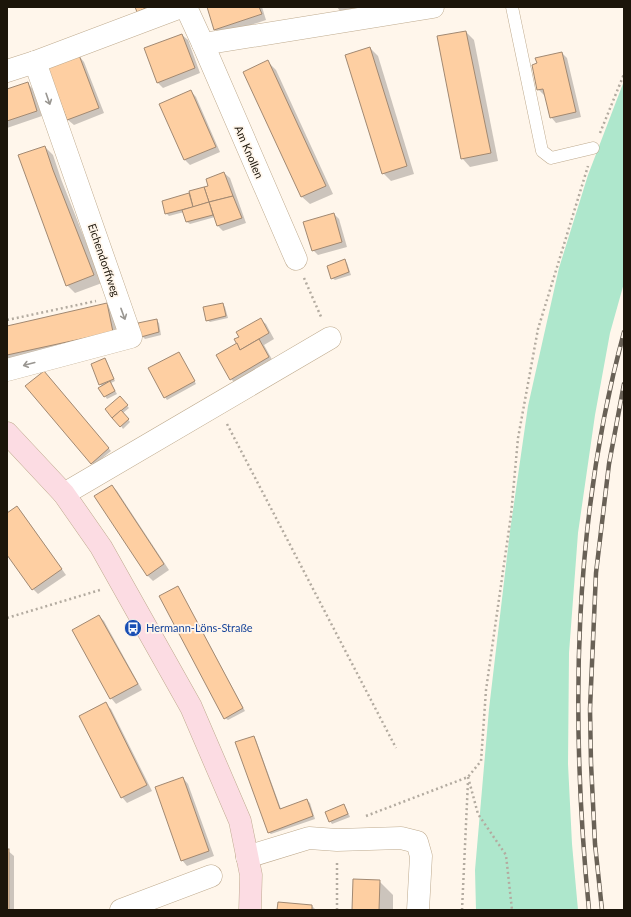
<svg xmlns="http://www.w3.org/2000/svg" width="631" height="917" viewBox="0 0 631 917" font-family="Lato,sans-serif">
	<rect width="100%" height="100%" fill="#fff6eb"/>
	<polygon fill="#aee7cc" points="624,81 624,283 610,333 595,415 578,533 569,653 568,764 572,844 578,910 476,910 475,870 489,709 510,531 528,406 559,268 588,175"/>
	<g fill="#0003">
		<polygon points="208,7 262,7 266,20 221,35 215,29"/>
		<polygon points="337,7 362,7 340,11"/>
		<polygon points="466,32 474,40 498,161 470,167 462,158 438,37"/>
		<polygon points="182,35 188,40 200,73 163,88 157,82"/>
		<polygon points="370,48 378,56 414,174 391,181 383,173"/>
		<polygon points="562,53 567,58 581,117 556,123 551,117 546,94 544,95 538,89"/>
		<polygon points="79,56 84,62 104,113 74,125 68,120 48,68"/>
		<polygon points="268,62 276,70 333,194 310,204 301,196"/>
		<polygon points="27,83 33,89 42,116 7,128 7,90"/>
		<polygon points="191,91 196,97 220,152 190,165 185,160 160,104"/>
		<polygon points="45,147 53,155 61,179 102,283 75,293 67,285"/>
		<polygon points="224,173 230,178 246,223 223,231 218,226 215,217 190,224 187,222 184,212 169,216 166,213 163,201 190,194 209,187"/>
		<polygon points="334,214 339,219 347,247 318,255 313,250"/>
		<polygon points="344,260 347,263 351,275 335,280 332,278"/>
		<polygon points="106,304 120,318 126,345 7,372 7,327"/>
		<polygon points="223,304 225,307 228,318 210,322 207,320"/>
		<polygon points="260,319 266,324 274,339 264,345 274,363 236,384 231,379 238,344"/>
		<polygon points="156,320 159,323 161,335 145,339 142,336"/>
		<polygon points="179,353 196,384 167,400 165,397"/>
		<polygon points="105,359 107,362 115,381 111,383 117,394 107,399 100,388 102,386 100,384"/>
		<polygon points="46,374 111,451 94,465 92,463"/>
		<polygon points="120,397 129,408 123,413 130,422 123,429 121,426"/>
		<polygon points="112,486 117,491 169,570 153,581 148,576"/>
		<polygon points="17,508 22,513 66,575 38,594 33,589 7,553 7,515"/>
		<polygon points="178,587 245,711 228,720 225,718"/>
		<polygon points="99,616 104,621 142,690 116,704 111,698"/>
		<polygon points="105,704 111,709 152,791 127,803 122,797"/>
		<polygon points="254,737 256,740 281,809 307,800 310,803 315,819 271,834 268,832"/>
		<polygon points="183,778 188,784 214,856 187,866 182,860"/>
		<polygon points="344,805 346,808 350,817 332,824 330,821"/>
		<polygon points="7,850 14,856 14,910 7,910"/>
		<polygon points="379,881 393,895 393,910 353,910"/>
		<polygon points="312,906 316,910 278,910"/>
	</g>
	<g fill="#fecfa2" stroke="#a28972">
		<polygon points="135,7 148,7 137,12"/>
		<polygon points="207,7 259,7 262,14 214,30"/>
		<polygon points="466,31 491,153 461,159 437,36"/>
		<polygon points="182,34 195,68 157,83 144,48"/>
		<polygon points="370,47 407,166 382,174 345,55"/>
		<polygon points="562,52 576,112 550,118 543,89 537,90 532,65 537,63 535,58"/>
		<polygon points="79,55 99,108 67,120 47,68"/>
		<polygon points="268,60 326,186 301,197 243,72"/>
		<polygon points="28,82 37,111 7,121 7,89"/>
		<polygon points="191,90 216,147 184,160 159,104"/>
		<polygon points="45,146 53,170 94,275 66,286 18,155"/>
		<polygon points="224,172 233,196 209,202 204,187 208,186 206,179"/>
		<polygon points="204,187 209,202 193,207 189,191"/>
		<polygon points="189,193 193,207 165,214 162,201"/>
		<polygon points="233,196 242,218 217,226 209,202"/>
		<polygon points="209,202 213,215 186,222 182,210"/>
		<polygon points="334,213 342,242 312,251 303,222"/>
		<polygon points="345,259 349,272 331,279 327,266"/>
		<polygon points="107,303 113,332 7,355 7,326"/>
		<polygon points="223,303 226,316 206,321 203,307"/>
		<polygon points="261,318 269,333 240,350 234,339 239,337 236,332"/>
		<polygon points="157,319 159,332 141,337 138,323"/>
		<polygon points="259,339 269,357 230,380 216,355 237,343 240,350"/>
		<polygon points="179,352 195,381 164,398 148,368"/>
		<polygon points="105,358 114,379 99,385 91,364"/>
		<polygon points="44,371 109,448 91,464 25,386"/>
		<polygon points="110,381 115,391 104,397 98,388"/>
		<polygon points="120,396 128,405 112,418 105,409"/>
		<polygon points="121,410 129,419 120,427 112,418"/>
		<polygon points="112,485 164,564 147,576 94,496"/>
		<polygon points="17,506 62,569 32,590 7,555 7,513"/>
		<polygon points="178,586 243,708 224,719 159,596"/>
		<polygon points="99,615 138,684 110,699 72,630"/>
		<polygon points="106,702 147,785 121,798 79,716"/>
		<polygon points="254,736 280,809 307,799 313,816 268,833 235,742"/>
		<polygon points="183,777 209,851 181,861 155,787"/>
		<polygon points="344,804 348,814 329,822 325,812"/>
		<rect x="7" y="849" width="2" height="61"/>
		<polygon points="353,879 380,880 379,910 352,910"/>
		<polygon points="278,902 312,905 312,910 277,910"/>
	</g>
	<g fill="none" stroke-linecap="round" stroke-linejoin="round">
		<defs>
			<polyline id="service" points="512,7 542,151 551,158 593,148"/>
			<g id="minor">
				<polyline points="186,7 203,44 296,259"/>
				<polyline points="203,44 433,7"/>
				<polyline points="7,71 35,62 181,7"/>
				<polyline points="7,370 131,337 35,62"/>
				<polyline points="64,494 330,338"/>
				<polyline points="247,857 309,838 337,840 401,838 417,842 421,856 418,910"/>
				<polyline points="121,910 211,876"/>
			</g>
			<polyline id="secondary" points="7,433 64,494 101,547 191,707 240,821 251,875 250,910"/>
		</defs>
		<use href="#service" stroke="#bfab8f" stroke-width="13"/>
		<use href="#minor" stroke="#bfab8f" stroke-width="23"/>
		<use href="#secondary" stroke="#bfab8f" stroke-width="23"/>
		<g stroke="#b3aba0" stroke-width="2.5" stroke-dasharray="2 3" stroke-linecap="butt">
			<polyline points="600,133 624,74"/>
			<polyline points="304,278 322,319"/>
			<polyline points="7,320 96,301"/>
			<polyline points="227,424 396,748"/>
			<polyline points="7,618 100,590"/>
			<polyline points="468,777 478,814 506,855 512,910"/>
			<polyline points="366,816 468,777 481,761 486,690 511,515 518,438 538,329 588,166"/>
			<polyline points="337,910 337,861"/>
			<polyline points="462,910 468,781"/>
		</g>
		<use href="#service" stroke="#fff" stroke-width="12"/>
		<use href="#minor" stroke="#fff" stroke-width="22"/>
		<use href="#secondary" stroke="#fcdce3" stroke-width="22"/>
		<defs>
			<g id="rail">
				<path d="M 589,910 C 570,717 573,520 624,332"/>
				<polyline points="602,910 595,844 591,763 590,709 596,573 609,464 624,384"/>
			</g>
		</defs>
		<use href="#rail" stroke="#696156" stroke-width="4.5"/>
		<use href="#rail" stroke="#fff6eb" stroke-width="3" stroke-dasharray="9" stroke-linecap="butt"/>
	</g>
	<defs><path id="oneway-shaft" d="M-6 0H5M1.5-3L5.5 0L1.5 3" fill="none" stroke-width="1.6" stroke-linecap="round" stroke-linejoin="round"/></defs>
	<g stroke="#999691">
		<use href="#oneway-shaft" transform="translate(48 99) rotate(71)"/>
		<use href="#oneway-shaft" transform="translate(123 314) rotate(70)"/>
		<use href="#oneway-shaft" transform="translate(29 364) rotate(165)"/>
	</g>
	<defs>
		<symbol id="bus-disc" viewBox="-11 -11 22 22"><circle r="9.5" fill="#1a4fb4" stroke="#fff6eb"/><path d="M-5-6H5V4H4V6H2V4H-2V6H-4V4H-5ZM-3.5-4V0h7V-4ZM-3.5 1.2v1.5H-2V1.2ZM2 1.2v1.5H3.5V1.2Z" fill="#fff"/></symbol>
	</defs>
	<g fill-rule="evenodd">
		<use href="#bus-disc" x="123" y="618" width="20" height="20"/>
	</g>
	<g text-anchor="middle" stroke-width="3.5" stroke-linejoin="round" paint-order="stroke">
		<g font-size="11" fill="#1c150a" stroke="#fff6eb">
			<text transform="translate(249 152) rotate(67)" y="4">Am Knollen</text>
			<text transform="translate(104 260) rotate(71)" y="4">Eichendorffweg</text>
		</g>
		<g font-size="11" fill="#164399" stroke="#fff6eb" text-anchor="start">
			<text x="146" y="632">Hermann-Löns-Straße</text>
		</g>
	</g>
	<rect width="631" height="917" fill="none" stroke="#1c150a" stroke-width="16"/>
</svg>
